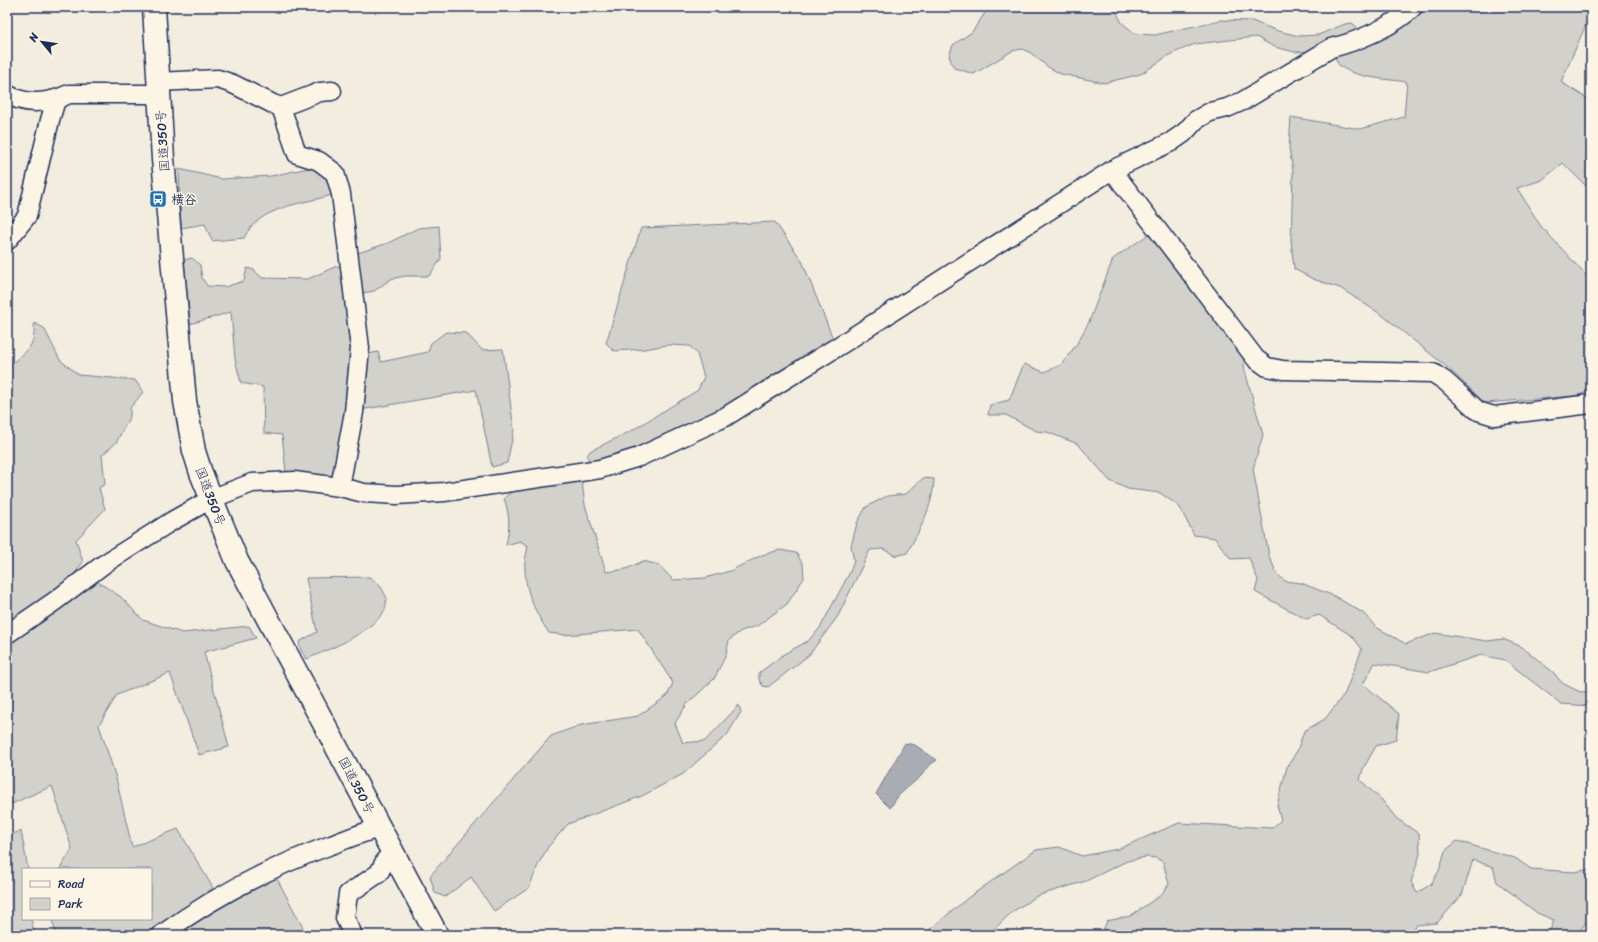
<svg xmlns="http://www.w3.org/2000/svg" width="1598" height="942" viewBox="0 0 1598 942" font-family="Sriracha,'Klee One',sans-serif">
	<rect width="100%" height="100%" fill="#f3ede0"/>
	<filter id="ink" filterUnits="userSpaceOnUse"><feTurbulence type="fractalNoise" baseFrequency=".025" numOctaves="2"/><feDisplacementMap in="SourceGraphic" scale="8" xChannelSelector="R" yChannelSelector="G"/><feConvolveMatrix kernelMatrix="1 2 1 2 8 2 1 2 1" color-interpolation-filters="sRGB"/></filter>
	<g filter="url(#ink)">
		<g fill="#d3d1cc" stroke="#778095">
			<polygon points="989,7 1114,7 1122,23 1136,34 1155,35 1221,20 1252,21 1278,31 1299,36 1318,35 1345,24 1352,23 1357,27 1358,32 1312,51 1295,52 1274,47 1256,37 1195,44 1169,55 1141,74 1104,83 1061,74 1048,67 1031,53 1022,49 1012,51 974,74 954,68 949,56 953,45 972,32"/>
			<path d="M 1424,7 L 1591,7 L 1591,13 L 1561,82 L 1591,101 L 1591,191 L 1563,163 L 1542,180 L 1517,188 L 1540,225 L 1591,281 L 1591,391 L 1574,396 L 1485,403 L 1447,367 L 1382,315 L 1340,288 L 1313,279 L 1294,269 L 1291,240 L 1293,171 L 1289,148 L 1291,117 L 1360,129 L 1404,117 L 1407,82 C 1388,79 1353,78 1339,65 C 1337,63 1336,59 1335,56 L 1398,29 Z"/>
			<path d="M 313,167 C 327,175 331,178 332,195 C 303,204 259,206 244,238 L 212,241 L 205,224 L 181,228 L 179,169 L 222,179 L 271,176 Z"/>
			<path d="M 775,222 L 802,261 L 833,339 C 769,379 707,423 636,449 C 621,455 606,461 590,463 L 587,456 L 590,451 L 631,431 L 698,390 L 704,377 L 697,354 L 690,346 L 668,345 L 644,349 L 614,351 L 606,343 L 641,228 Z"/>
			<polygon points="439,226 441,259 429,276 405,276 391,279 374,291 362,293 355,254 388,243 418,228"/>
			<polygon points="1149,234 1243,357 1245,371 1263,435 1253,469 1269,556 1277,574 1285,581 1301,583 1334,596 1363,613 1376,627 1406,644 1435,633 1487,641 1503,639 1522,647 1554,673 1562,683 1580,692 1591,691 1591,706 1561,704 1505,660 1481,655 1429,672 1375,663 1363,684 1399,714 1396,740 1376,746 1363,769 1360,780 1382,800 1396,818 1419,834 1420,854 1411,882 1417,893 1431,884 1439,871 1445,851 1457,841 1515,858 1531,869 1574,872 1591,869 1591,915 1577,935 1548,935 1554,920 1537,913 1497,882 1493,867 1473,860 1462,895 1437,923 1417,925 1406,935 1101,935 1107,921 1130,916 1161,895 1169,884 1163,862 1156,858 1146,857 1127,861 1086,881 1037,896 1012,912 988,935 923,935 969,897 1036,850 1059,847 1082,856 1118,849 1179,823 1272,828 1281,820 1277,805 1287,767 1297,751 1304,731 1325,719 1345,693 1362,649 1352,636 1319,615 1306,619 1255,592 1258,580 1249,558 1231,559 1215,538 1194,535 1179,506 1160,493 1128,489 1110,481 1078,444 1047,432 1036,431 1006,415 988,415 990,405 1009,400 1024,364 1044,372 1061,365 1076,345 1089,322 1113,259"/>
			<polygon points="192,258 200,265 202,278 207,286 225,287 244,281 247,268 254,270 262,278 308,279 337,266 343,267 354,352 335,480 286,473 282,435 264,433 263,387 241,383 235,359 231,312 190,324 184,260"/>
			<path d="M 34,323 L 44,328 L 60,360 L 79,375 L 135,380 L 143,392 L 130,408 L 130,416 L 116,443 L 102,455 L 105,484 L 99,488 L 105,509 L 76,540 L 83,562 L 68,583 L 7,624 L 7,419 L 9,417 L 7,410 L 7,367 C 25,352 36,349 34,323 Z"/>
			<polygon points="446,332 466,333 482,350 503,349 514,430 507,463 492,467 476,390 360,410 363,355 378,352 381,362 428,352 431,343"/>
			<path d="M 923,478 L 934,479 C 933,507 920,529 907,553 L 896,556 L 883,549 L 870,550 L 838,616 L 809,655 L 768,687 L 763,686 L 759,680 L 759,673 L 784,654 L 808,641 L 820,628 L 850,572 L 854,561 L 851,546 L 857,523 L 866,507 L 887,496 L 906,494 Z"/>
			<path d="M 571,479 L 582,482 L 585,505 L 606,572 L 626,569 L 643,561 L 659,565 L 673,580 L 705,578 L 730,571 L 762,555 L 780,550 L 796,553 L 803,564 L 804,578 L 787,604 L 757,626 L 741,631 L 729,640 L 726,655 L 714,679 L 687,704 L 675,723 L 683,743 L 705,741 L 739,705 L 741,712 L 727,735 L 683,774 L 642,796 L 568,824 L 548,847 L 538,865 L 529,888 L 494,911 L 471,877 L 445,897 L 435,893 L 430,876 L 551,736 L 581,725 L 638,716 L 667,696 L 673,683 L 638,629 L 564,635 L 549,633 C 536,614 525,592 525,568 C 524,561 527,553 528,546 L 520,541 L 506,545 C 510,526 510,516 504,498 L 514,490 Z"/>
			<path d="M 370,577 L 381,587 L 387,598 C 386,603 386,610 383,613 C 366,635 332,648 307,659 L 301,651 L 299,642 L 317,632 L 306,578 Z"/>
			<polygon points="98,582 121,597 143,620 182,633 249,626 256,638 204,652 229,747 199,755 170,673 117,695 99,725 116,778 132,847 178,829 213,888 147,935 56,935 52,919 151,919 151,869 60,869 72,849 52,786 7,806 7,642"/>
			<polygon points="7,827 10,835 21,831 28,869 23,869 23,919 31,919 35,935 7,935"/>
			<polygon points="275,875 307,935 178,935 225,903"/>
		</g>
		<polygon fill="#a9acb3" stroke="#707a91" points="905,743 915,745 937,760 931,764 921,776 899,795 890,808 876,794"/>
		<g fill="none" stroke-linecap="round" stroke-linejoin="round">
			<defs>
				<g id="minor">
					<polyline points="158,82 218,79 233,84 273,104 281,107 320,92 332,91"/>
					<path d="M 7,94 C 26,106 50,103 69,94 L 158,94"/>
					<polyline points="281,107 297,154 319,161 335,173 341,194 360,348 354,412 340,487"/>
					<polyline points="1112,170 1256,359 1267,367 1283,370 1433,373 1445,381 1478,411 1494,416 1591,404"/>
					<polyline points="7,241 27,216 50,120 56,100"/>
					<path d="M 7,634 L 55,601 L 104,564 L 172,521 L 211,499 L 252,483 L 294,481 L 340,487 L 364,493 L 397,495 L 444,492 L 600,469 L 639,457 L 725,417 L 845,342 L 1112,170 L 1171,142 L 1184,133 L 1196,120 L 1210,112 L 1227,108 L 1243,101 L 1331,48 C 1356,42 1395,26 1413,7"/>
					<path d="M 161,935 C 213,897 271,867 331,845 C 347,839 363,832 380,828"/>
					<polyline points="353,935 345,918 348,894 379,873 386,859 394,855"/>
				</g>
				<polyline id="highway" points="154,7 163,159 185,401 194,451 201,473 237,561 437,935"/>
			</defs>
			<use href="#minor" stroke="#1b2f5e" stroke-width="21"/>
			<use href="#highway" stroke="#1b2f5e" stroke-width="25"/>
			<use href="#minor" stroke="#fcf5e5" stroke-width="18"/>
			<use href="#highway" stroke="#fcf5e5" stroke-width="22"/>
		</g>
	</g>
	<defs>
		<symbol id="bus-square" viewBox="-11 -11 22 22"><rect x="-9" y="-9" width="18" height="18" rx="4" fill="#1f6fb2" stroke="#fcf5e5"/><path d="M-5-6H5V4H4V6H2V4H-2V6H-4V4H-5ZM-3.5-4V0h7V-4ZM-3.5 1.2v1.5H-2V1.2ZM2 1.2v1.5H3.5V1.2Z" fill="#fff"/></symbol>
	</defs>
	<g fill-rule="evenodd">
		<use href="#bus-square" x="148" y="189" width="20" height="20"/>
	</g>
	<g text-anchor="middle" stroke-width="3" stroke-linejoin="round" paint-order="stroke">
		<g font-size="13" fill="#1b2f5e" stroke="#fcf5e5">
			<text transform="translate(162 141) rotate(-94)" y="5">国道350号</text>
			<text transform="translate(211 496) rotate(69)" y="5">国道350号</text>
			<text transform="translate(357 785) rotate(62)" y="5">国道350号</text>
		</g>
		<g font-size="13" font-weight="bold" fill="#1b2f5e" stroke="#fcf5e5" text-anchor="start">
			<text x="171" y="204">横谷</text>
		</g>
	</g>
	<rect width="1598" height="942" fill="none" stroke="#fcf5e5" stroke-width="24"/>
	<rect x="12" y="12" width="1574" height="918" fill="none" stroke="#1b2f5e" stroke-width="1.5" filter="url(#ink)"/>
	<rect x="22" y="868" width="130" height="52" fill="#fcf5e5" stroke="#a2a6af"/>
	<rect x="30" y="881" width="20" height="6" fill="#fcf5e5" stroke="#a2a6af"/>
	<text x="58" y="888" font-size="12" fill="#1b2f5e">Road</text>
	<rect x="30" y="898" width="20" height="12" fill="#d3d1cc" stroke="#a2a6af"/>
	<text x="58" y="908" font-size="12" fill="#1b2f5e">Park</text>
	<g transform="translate(42 42) rotate(299)" stroke="#fcf5e5" stroke-width="3" paint-order="stroke">
	<path d="M0-3L7 15L0 10L-7 15Z" fill="#1b2f5e"/>
	<text y="-6" font-size="11" font-weight="bold" text-anchor="middle" fill="#1b2f5e">N</text>
	</g>
</svg>
